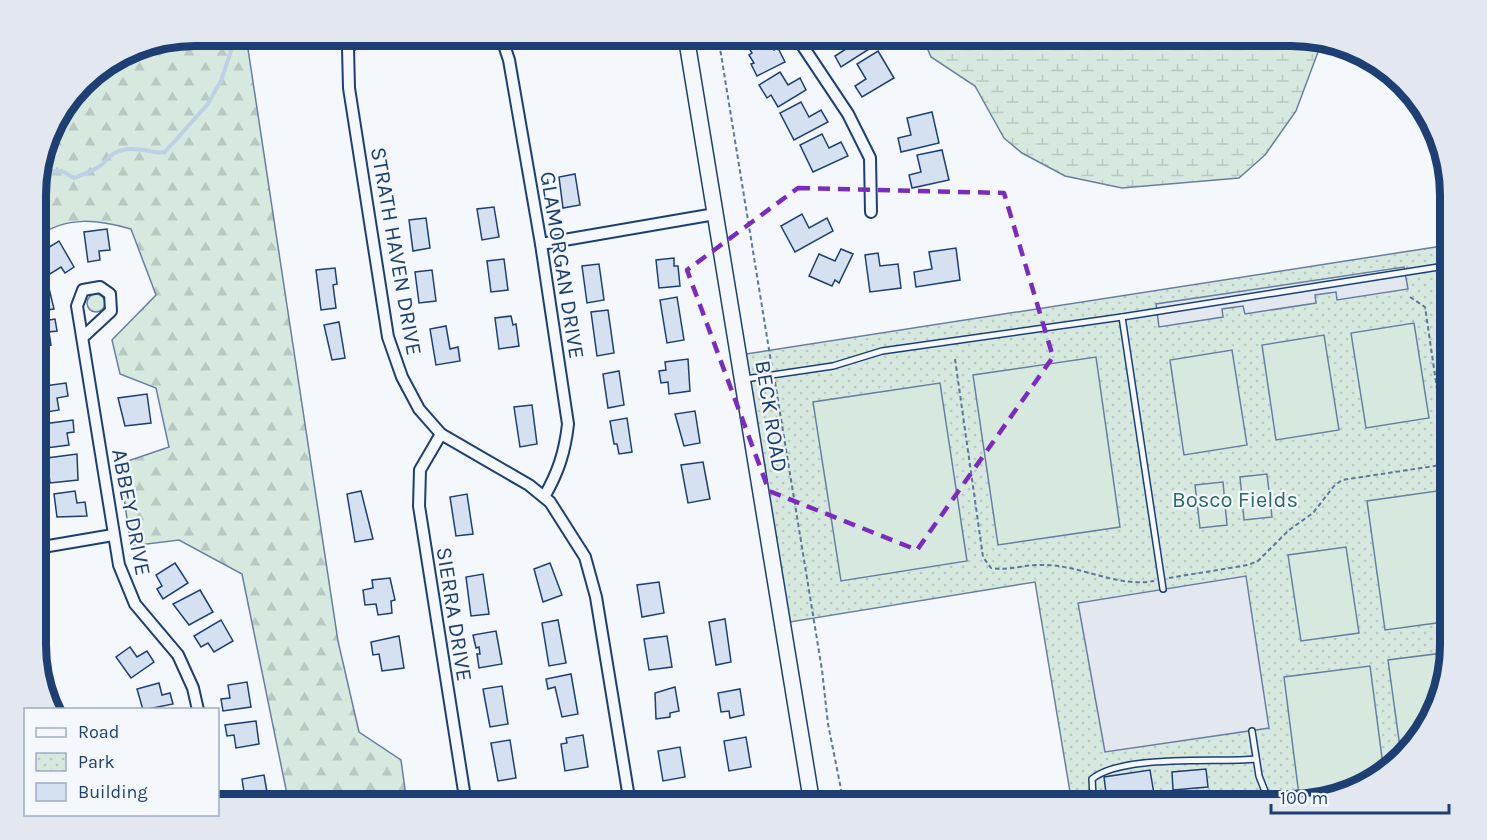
<svg xmlns="http://www.w3.org/2000/svg" width="1487" height="840" viewBox="0 0 1487 840" font-family="Karla,sans-serif">
	<defs>
		<pattern id="grass-tufts" width="24" height="20" patternUnits="userSpaceOnUse" patternTransform="scale(1.5)"><rect width="24" height="20" fill="#d7e8df"/><path d="M3 7l-1-3M5 7V3M7 7l1-3M15 17l-1-3M17 17v-4M19 17l1-3" fill="none" stroke="#b8c8c3"/></pattern>
		<pattern id="forest-firs" width="22" height="20" patternUnits="userSpaceOnUse" patternTransform="scale(1.5)"><rect width="22" height="20" fill="#d7e8df"/><path d="M5 1l3.5 6h-7zM16 11l3.5 6h-7z" fill="#b8c8c3"/></pattern>
		<pattern id="wetland-marsh" width="20" height="14" patternUnits="userSpaceOnUse" patternTransform="scale(1.5)"><rect width="20" height="14" fill="#d7e8df"/><path d="M1 5h8M5 5V1M11 12h8M15 12V8" fill="none" stroke="#b8c8c3"/></pattern>
		<pattern id="park-dots" width="8" height="8" patternUnits="userSpaceOnUse" patternTransform="scale(1.5)"><rect width="8" height="8" fill="#d7e8df"/><path d="M2 2h.1M6 6h.1" fill="none" stroke="#b8c8c3" stroke-width="1.8" stroke-linecap="round"/></pattern>
	</defs>
	<rect width="100%" height="100%" fill="#f4f7fb"/>
	<circle fill="url(#grass-tufts)" stroke="#687fa3" stroke-width="1.5" cx="96" cy="303" r="9"/>
	<path fill="url(#forest-firs)" stroke="#687fa3" stroke-width="1.5" d="M 196,36 L 246,36 L 338,641 L 359,732 L 401,760 L 407,804 L 289,804 L 242,574 L 179,540 L 131,546 L 119,464 L 169,447 L 156,388 L 120,374 L 112,340 L 156,295 L 131,229 C 99,220 67,215 37,237 L 37,175 L 53,125 L 90,76 L 135,48 Z"/>
	<polygon fill="url(#wetland-marsh)" stroke="#687fa3" stroke-width="1.5" points="922,36 1291,36 1321,44 1296,111 1265,155 1239,178 1122,188 1065,176 1022,153 1004,138 975,86 931,57"/>
	<polygon fill="url(#park-dots)" stroke="#687fa3" stroke-width="1.5" points="1451,235 1451,654 1430,724 1380,777 1301,804 1072,804 1035,582 784,623 740,355 1442,246"/>
	<g fill="#d7e8df" stroke="#687fa3" stroke-width="1.5">
		<polygon points="1414,323 1429,418 1366,428 1351,333"/>
		<polygon points="1324,335 1339,430 1276,440 1262,345"/>
		<polygon points="1232,350 1247,445 1184,455 1170,360"/>
		<polygon points="1096,357 1120,527 998,545 973,375"/>
		<polygon points="940,383 967,561 841,581 813,402"/>
		<polygon points="1267,474 1272,517 1244,520 1240,477"/>
		<polygon points="1223,482 1227,525 1200,528 1195,485"/>
		<polygon points="1451,489 1451,621 1385,630 1367,501"/>
		<polygon points="1346,547 1359,633 1301,641 1288,555"/>
		<polygon points="1451,652 1430,724 1401,755 1388,660"/>
		<polygon points="1370,666 1384,773 1380,777 1300,803 1284,677"/>
	</g>
	<g fill="#e3e8f0" stroke="#687fa3" stroke-width="1.5">
		<polygon points="1404,267 1408,289 1337,300 1336,292 1315,295 1316,303 1245,314 1243,306 1222,309 1223,317 1159,327 1156,304"/>
		<polygon points="1246,576 1269,728 1105,752 1078,603"/>
	</g>
	<g fill="none" stroke-linecap="round" stroke-linejoin="round">
		<path stroke="#bed0e5" stroke-width="4" d="M 38,172 L 62,171 L 74,178 C 81,175 93,171 100,166 C 109,159 110,153 123,150 C 138,146 156,155 165,152 L 207,105 L 221,81 L 236,36"/>
	</g>
	<g fill="#d5e0f0" stroke="#1d3f73" stroke-width="1.5">
		<polygon points="764,36 767,36 774,50 778,48 785,62 757,76 751,64 754,63 749,55 752,53 747,45"/>
		<polygon points="843,36 872,36 877,44 841,67 835,56 852,45"/>
		<polygon points="878,51 894,78 862,97 855,86 866,79 857,64"/>
		<polygon points="780,72 788,85 800,78 806,90 778,107 771,95 767,98 759,85"/>
		<polygon points="801,102 809,117 821,110 828,122 794,140 780,113"/>
		<polygon points="932,112 939,143 901,152 898,138 911,135 907,118"/>
		<polygon points="822,134 829,148 841,142 848,156 813,172 800,145"/>
		<polygon points="942,150 949,180 912,188 909,175 921,172 917,155"/>
		<polygon points="575,174 580,205 563,208 559,177"/>
		<polygon points="494,207 499,237 482,240 477,209"/>
		<polygon points="802,214 809,228 827,218 833,231 795,252 781,226"/>
		<polygon points="426,218 430,248 413,251 409,220"/>
		<polygon points="107,229 110,250 99,251 100,260 88,262 84,232"/>
		<polygon points="59,241 74,267 65,273 61,267 50,274 38,254"/>
		<polygon points="956,248 960,280 916,287 914,272 932,269 929,252"/>
		<polygon points="841,249 853,254 839,283 835,280 832,286 809,276 819,254 835,261"/>
		<polygon points="878,253 880,266 898,264 901,288 870,292 865,255"/>
		<polygon points="674,258 674,266 678,266 680,286 659,288 656,260"/>
		<polygon points="504,259 508,290 491,292 487,261"/>
		<polygon points="599,264 604,300 587,303 582,266"/>
		<polygon points="335,268 337,284 333,285 336,308 321,310 316,270"/>
		<polygon points="432,270 436,301 419,303 415,272"/>
		<polygon points="48,284 54,309 37,311 37,285"/>
		<polygon points="677,297 684,340 667,343 660,300"/>
		<polygon points="608,310 614,353 597,356 591,312"/>
		<polygon points="511,316 513,325 516,324 519,346 499,349 495,318"/>
		<polygon points="55,319 57,331 49,332 51,345 37,347 37,322"/>
		<polygon points="339,322 345,358 332,360 324,325"/>
		<polygon points="446,326 450,349 458,347 460,361 436,365 430,329"/>
		<polygon points="688,359 690,391 669,394 668,382 661,383 659,371 666,370 665,362"/>
		<polygon points="619,371 624,405 608,408 603,374"/>
		<polygon points="66,383 68,396 57,398 59,410 41,413 37,387"/>
		<polygon points="147,394 151,423 125,426 118,398"/>
		<polygon points="532,405 537,444 520,447 514,407"/>
		<polygon points="695,411 700,443 684,446 675,414"/>
		<polygon points="627,418 632,452 619,454 617,444 614,444 610,421"/>
		<polygon points="73,420 74,432 67,433 69,445 46,448 43,424"/>
		<polygon points="77,454 78,480 50,483 47,458"/>
		<polygon points="703,462 710,499 688,503 681,465"/>
		<polygon points="75,491 77,503 85,502 87,516 57,517 54,494"/>
		<polygon points="361,491 373,539 355,542 347,494"/>
		<polygon points="467,494 473,534 456,536 450,497"/>
		<polygon points="175,563 188,583 163,599 157,589 162,586 156,575"/>
		<polygon points="550,563 562,595 543,602 534,569"/>
		<polygon points="483,574 489,614 471,616 466,577"/>
		<polygon points="390,578 395,600 391,601 392,613 378,615 376,604 365,605 363,590 373,588 372,580"/>
		<polygon points="659,582 664,613 642,617 637,585"/>
		<polygon points="200,590 213,612 189,625 173,604"/>
		<polygon points="725,619 731,662 716,665 709,622"/>
		<polygon points="221,620 233,641 214,652 208,643 201,647 194,636"/>
		<polygon points="558,620 566,663 549,666 542,623"/>
		<polygon points="496,631 502,664 479,668 477,654 480,654 479,647 476,648 473,635"/>
		<polygon points="399,636 404,668 382,671 379,654 373,655 371,642"/>
		<polygon points="667,636 672,667 649,670 644,639"/>
		<polygon points="130,647 137,657 147,651 154,662 131,678 116,657"/>
		<polygon points="571,674 578,714 562,717 555,687 548,689 546,679"/>
		<polygon points="247,682 251,707 223,711 221,699 230,698 228,685"/>
		<polygon points="159,683 162,695 170,693 173,704 143,710 137,689"/>
		<polygon points="502,686 508,724 490,727 483,689"/>
		<polygon points="675,687 679,711 670,713 670,717 656,719 655,693"/>
		<polygon points="740,689 744,715 730,718 729,711 721,712 718,693"/>
		<polygon points="256,721 259,744 236,748 234,735 227,736 225,725"/>
		<polygon points="583,735 588,767 565,771 561,744 567,743 566,738"/>
		<polygon points="746,737 751,767 729,771 724,741"/>
		<polygon points="510,740 516,778 498,781 491,743"/>
		<polygon points="680,747 685,777 663,781 658,751"/>
		<polygon points="1206,769 1208,787 1173,790 1172,772"/>
		<polygon points="1150,770 1154,794 1107,801 1104,777"/>
		<polygon points="264,775 268,798 239,804 237,793 244,792 242,779"/>
		<polygon points="588,791 592,804 572,804 571,793"/>
		<polygon points="524,796 525,804 507,804 507,799"/>
	</g>
	<g fill="none" stroke-linecap="round" stroke-linejoin="round">
		<defs>
			<g id="service">
				<polyline points="1122,317 1163,589"/>
				<polyline points="745,379 833,366 882,351 1122,317 1451,265"/>
				<polyline points="1252,731 1259,776 1270,804"/>
				<path d="M 1093,796 L 1092,779 C 1122,754 1217,763 1256,759"/>
			</g>
			<g id="minor">
				<polyline points="364,36 359,38 348,48 349,88 388,337 402,377 419,409 441,434 529,485 550,502 585,557 596,597 630,804"/>
				<path d="M 501,36 L 509,60 L 541,244 L 568,424 C 565,452 558,473 544,497"/>
				<polyline points="796,36 848,114 870,158 871,212"/>
				<polyline points="541,244 715,214"/>
				<polyline points="83,337 111,311 110,294 100,287 83,290 77,306 119,565 135,604 178,655 193,688 198,710"/>
				<polyline points="441,434 420,470 419,506 466,804"/>
				<polyline points="37,548 113,535"/>
			</g>
			<polyline id="secondary" points="686,36 812,804"/>
		</defs>
		<use href="#service" stroke="#1d3f73" stroke-width="8"/>
		<use href="#minor" stroke="#1d3f73" stroke-width="14"/>
		<use href="#secondary" stroke="#1d3f73" stroke-width="18"/>
		<g stroke="#5e769c" stroke-width="2" stroke-dasharray="4.5 3" stroke-linecap="butt">
			<polyline points="718,36 772,368"/>
			<polyline points="1410,297 1425,307 1447,457 1451,461"/>
			<path d="M 955,359 L 983,557 L 991,568 C 1008,571 1022,565 1038,565 C 1078,563 1115,588 1154,581"/>
			<polyline points="775,382 822,670 828,724 844,804"/>
			<polyline points="1169,578 1248,565 1258,561 1289,530 1313,513 1334,486 1342,480 1441,465 1447,457"/>
		</g>
		<use href="#service" stroke="#f4f7fb" stroke-width="5"/>
		<use href="#minor" stroke="#f4f7fb" stroke-width="10"/>
		<use href="#secondary" stroke="#f4f7fb" stroke-width="15"/>
	</g>
	<path fill="none" stroke="#7b2cbf" stroke-width="4.5" stroke-dasharray="12 8" stroke-linejoin="round" d="M 798,188 L 1004,193 L 1053,357 L 917,550 L 769,491 L 687,270 Z"/>
	<g text-anchor="middle" stroke-width="4.5" stroke-linejoin="round" paint-order="stroke">
		<g font-size="22" fill="#1d3f73" stroke="#f4f7fb">
			<text transform="translate(397 251) rotate(80)" y="8">STRATH HAVEN DRIVE</text>
			<text transform="translate(563 265) rotate(81)" y="8">GLAMORGAN DRIVE</text>
			<text transform="translate(772 416) rotate(81)" y="8">BECK ROAD</text>
			<text transform="translate(132 512) rotate(79)" y="8">ABBEY DRIVE</text>
			<text transform="translate(455 614) rotate(81)" y="8">SIERRA DRIVE</text>
		</g>
		<g font-size="22" fill="#2c6c60" stroke="#f4f7fb">
			<text x="1235" y="507">Bosco Fields</text>
		</g>
	</g>
	<path d="M0 0H1487V840H0ZM195 46H1291A149 149 0 0 1 1440 195V645A149 149 0 0 1 1291 794H195A149 149 0 0 1 46 645V195A149 149 0 0 1 195 46Z" fill="#e3e8f0" fill-rule="evenodd"/>
	<path fill="none" stroke="#1d3f73" stroke-width="8" d="M195 46H1291A149 149 0 0 1 1440 195V645A149 149 0 0 1 1291 794H195A149 149 0 0 1 46 645V195A149 149 0 0 1 195 46Z"/>
	<rect x="24" y="708" width="195" height="108" fill="#f4f7fb" stroke="#9eadc5" stroke-width="1.5"/>
	<rect x="36" y="728" width="30" height="9" fill="#f4f7fb" stroke="#9eadc5" stroke-width="1.5"/>
	<text x="78" y="738" font-size="18" fill="#1d3f73">Road</text>
	<rect x="36" y="753" width="30" height="18" fill="url(#park-dots)" stroke="#9eadc5" stroke-width="1.5"/>
	<text x="78" y="768" font-size="18" fill="#1d3f73">Park</text>
	<rect x="36" y="783" width="30" height="18" fill="#d5e0f0" stroke="#9eadc5" stroke-width="1.5"/>
	<text x="78" y="798" font-size="18" fill="#1d3f73">Building</text>
	<path d="M1271 804v9h178v-9" fill="none" stroke="#1d3f73" stroke-width="3"/>
	<text x="1280" y="804" font-size="18" fill="#1d3f73" stroke="#f4f7fb" stroke-width="4.5" paint-order="stroke">100 m</text>
</svg>
